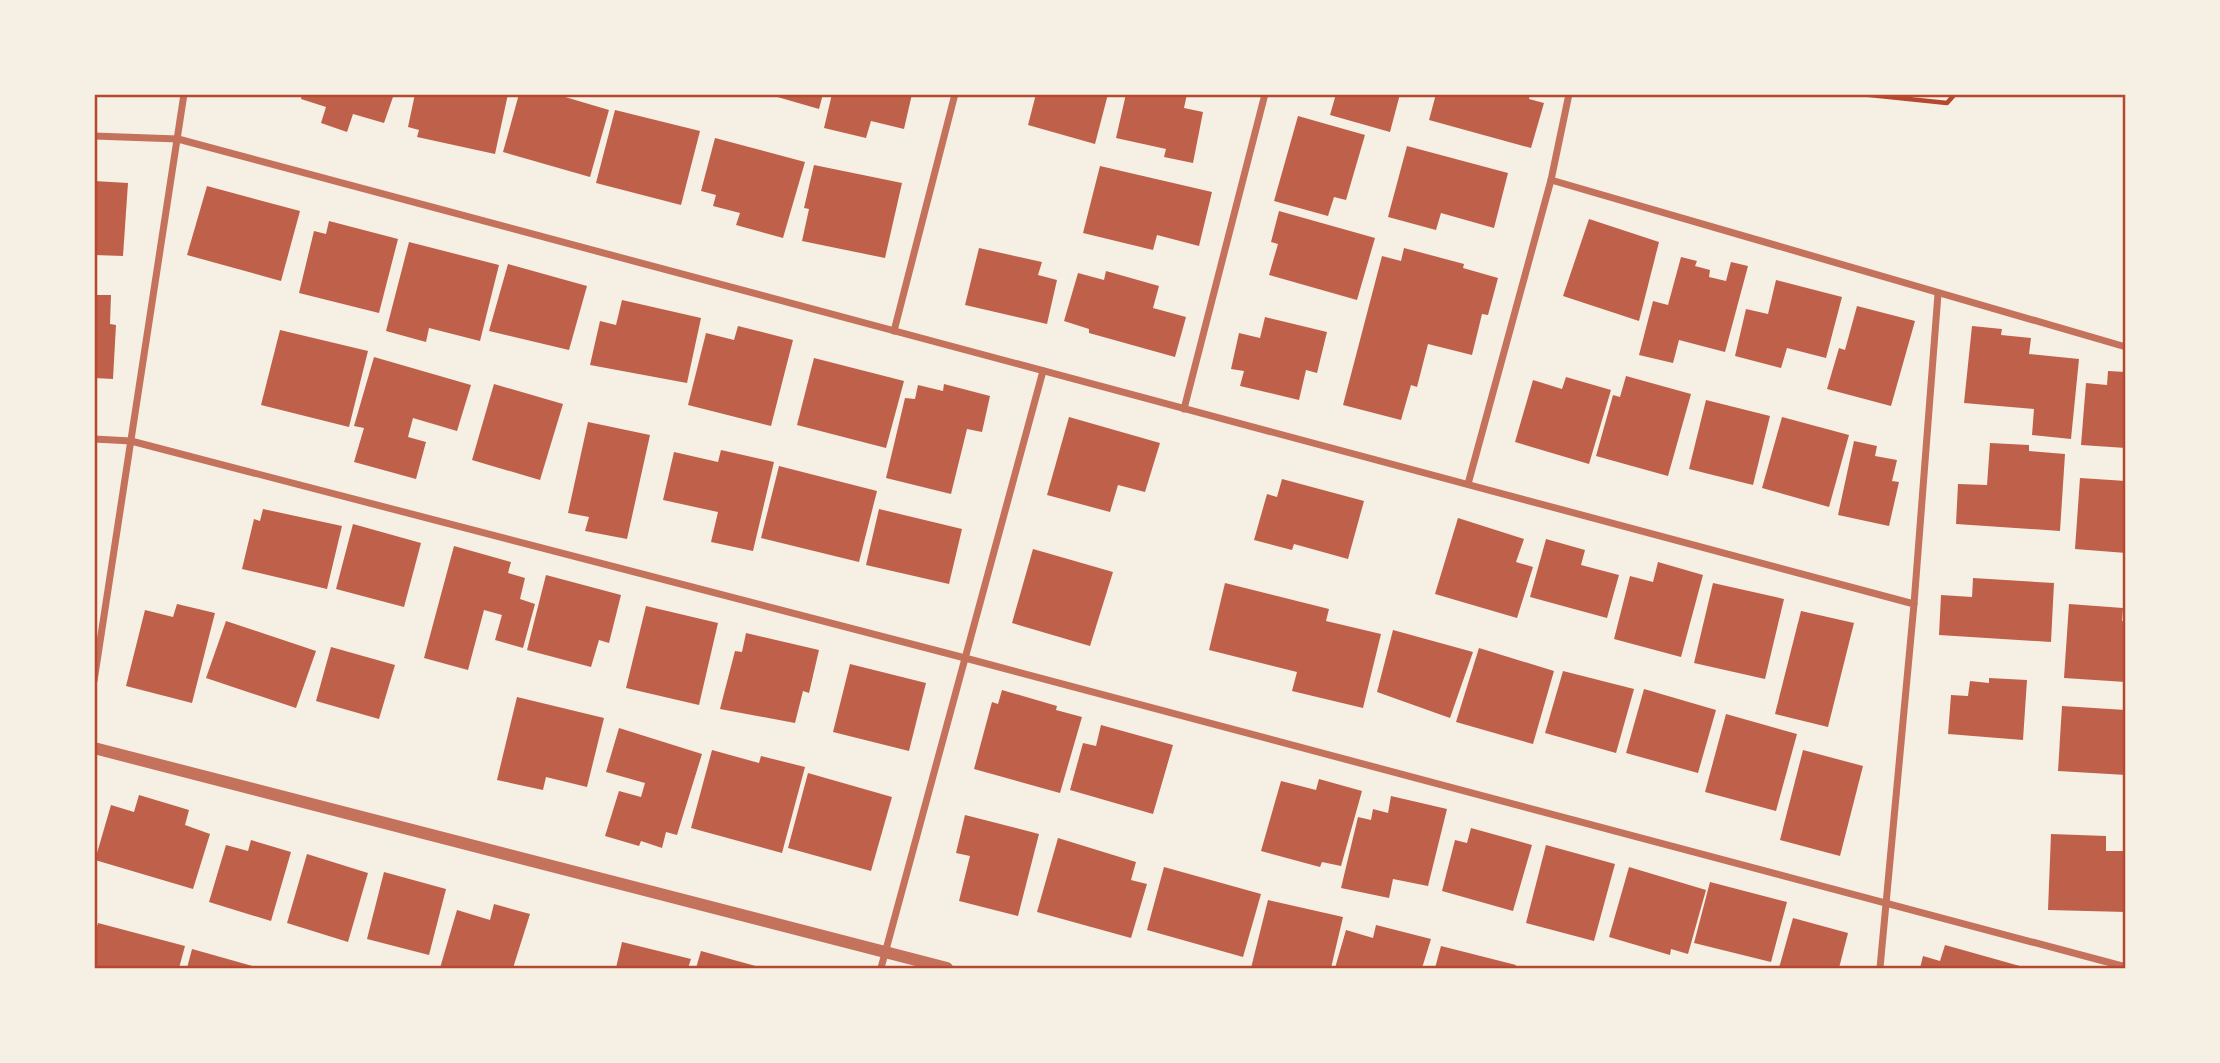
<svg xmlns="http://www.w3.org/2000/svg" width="2220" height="1063" viewBox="0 0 2220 1063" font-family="'Alegreya Sans',sans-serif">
	<rect width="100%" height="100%" fill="#f6efe4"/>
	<g fill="#bf614a">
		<polygon points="302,94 394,94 384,123 353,114 347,132 321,123 326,107 301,99"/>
		<polygon points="415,94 508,94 495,154 417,137 419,130 408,127"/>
		<polygon points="519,94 555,94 609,110 590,177 503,152"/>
		<polygon points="767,94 823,94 819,109"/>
		<polygon points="832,94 912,94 904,129 871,121 866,138 824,128"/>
		<polygon points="1036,94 1108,94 1095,144 1028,125"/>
		<polygon points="1126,94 1187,94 1184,108 1203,112 1193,163 1164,157 1166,149 1116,138"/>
		<polygon points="1336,94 1400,94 1390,132 1330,115"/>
		<polygon points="1436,94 1530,94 1529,99 1544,103 1531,148 1429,120"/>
		<polygon points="615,110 700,131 681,205 596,183"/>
		<polygon points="1298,116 1365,135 1346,200 1334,197 1328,216 1274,201"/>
		<polygon points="715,138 805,162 783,238 736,225 740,213 713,206 716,195 701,191"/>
		<polygon points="1407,146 1508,173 1494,228 1441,213 1436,230 1388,217"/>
		<polygon points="814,165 902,183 885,258 802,241 809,209 804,208"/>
		<polygon points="1100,166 1212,192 1199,246 1157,235 1153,250 1083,233"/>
		<polygon points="94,181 128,183 123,256 94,255"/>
		<polygon points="207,186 300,211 281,281 187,255"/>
		<polygon points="1279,211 1375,238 1357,300 1269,275 1278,244 1271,242"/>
		<polygon points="1589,219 1659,242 1639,321 1563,296"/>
		<polygon points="329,221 398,239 379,313 299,293 314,231 326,234"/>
		<polygon points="409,242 499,265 480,341 429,328 426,342 386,331"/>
		<polygon points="979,248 1042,262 1038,275 1057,280 1047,324 965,305"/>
		<polygon points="1404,248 1464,264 1463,268 1498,278 1488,315 1482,314 1472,355 1428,344 1417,387 1411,385 1401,420 1343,405 1382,256 1401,261"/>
		<polygon points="1681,257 1697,261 1695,266 1710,270 1709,277 1726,281 1731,262 1748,266 1725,352 1679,340 1673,363 1639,355 1653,301 1668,305"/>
		<polygon points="508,264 587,286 569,350 489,331"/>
		<polygon points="1106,271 1159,286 1153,308 1186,317 1175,357 1089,333 1089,329 1064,321 1078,273 1104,280"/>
		<polygon points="1776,280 1842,297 1826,358 1787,348 1781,368 1735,356 1746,309 1768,314"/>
		<polygon points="94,295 111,295 110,324 116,325 113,379 94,378"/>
		<polygon points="622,300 701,318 687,383 590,365 600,321 616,325"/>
		<polygon points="1857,306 1915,321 1891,406 1827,389 1839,348 1845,350"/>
		<polygon points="1265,317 1327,332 1317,373 1306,370 1299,400 1240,386 1244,371 1231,369 1239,333 1260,338"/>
		<polygon points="738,326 793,340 771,426 688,405 706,333 734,340"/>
		<polygon points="1972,326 2002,329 2001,335 2031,338 2029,354 2079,359 2071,439 2032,435 2034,409 1964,403"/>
		<polygon points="280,330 368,351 349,427 261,405"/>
		<polygon points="374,357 471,385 457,431 413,418 408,437 426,442 416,479 354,462 364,428 354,426"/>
		<polygon points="814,358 904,381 886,448 797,425"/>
		<polygon points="2108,371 2126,372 2126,448 2081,445 2086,383 2107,385"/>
		<polygon points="1626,376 1691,394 1668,476 1596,456 1613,395 1620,397"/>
		<polygon points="1566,377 1611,390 1589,464 1515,442 1533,380 1562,389"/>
		<polygon points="494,384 563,404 540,480 472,460"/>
		<polygon points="944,384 990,396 982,432 967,429 951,494 886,478 905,398 915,399 918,385 943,391"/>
		<polygon points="1706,400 1770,416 1753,485 1689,469"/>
		<polygon points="1069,417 1160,443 1145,492 1118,485 1110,512 1047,495"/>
		<polygon points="1782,417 1849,435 1829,507 1762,488"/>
		<polygon points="588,422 650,435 627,539 585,531 589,517 568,513"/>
		<polygon points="1854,441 1877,446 1875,456 1897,460 1892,481 1899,482 1889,526 1838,515"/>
		<polygon points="1990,443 2029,445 2029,451 2065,454 2060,531 1956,524 1958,484 1987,485"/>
		<polygon points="721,450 774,462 753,551 711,542 718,512 663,500 674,452 718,462"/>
		<polygon points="779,466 877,491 859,562 761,538"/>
		<polygon points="2080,478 2126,481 2126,553 2075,549"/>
		<polygon points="1282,479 1364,501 1348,559 1294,544 1292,550 1254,540 1267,494 1277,497"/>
		<polygon points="263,509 342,526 327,589 242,569 254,519 260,521"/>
		<polygon points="879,509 962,529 949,584 866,565"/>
		<polygon points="1458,518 1524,539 1516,562 1533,567 1517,618 1435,594"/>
		<polygon points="353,524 421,543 404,607 336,589"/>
		<polygon points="1546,539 1585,550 1581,565 1619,575 1607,618 1530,597"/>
		<polygon points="454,546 511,562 508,573 525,578 520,599 535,604 523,648 495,640 502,615 484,610 468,670 424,658"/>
		<polygon points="1033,549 1113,572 1090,646 1012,623"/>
		<polygon points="1658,562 1703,575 1681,657 1614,639 1630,576 1653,582"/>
		<polygon points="546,575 621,595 609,643 599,640 591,667 527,650"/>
		<polygon points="1973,578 2054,583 2051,642 1939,635 1941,595 1972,597"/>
		<polygon points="1225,583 1329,609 1326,621 1381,634 1363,708 1292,691 1297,672 1209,650"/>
		<polygon points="1713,583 1784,599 1765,679 1694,663"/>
		<polygon points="177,604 215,613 192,703 126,686 145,610 173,617"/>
		<polygon points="2069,604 2123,608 2122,621 2126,621 2126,682 2064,678"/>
		<polygon points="646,606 718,623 699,705 626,688"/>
		<polygon points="1801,611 1854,623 1828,727 1775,714"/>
		<polygon points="226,621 316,651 296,708 206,678"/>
		<polygon points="1393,630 1473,652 1450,718 1377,692"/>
		<polygon points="746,633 819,650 809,693 803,691 795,723 720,709 735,651 742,652"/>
		<polygon points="331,647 395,665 379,719 316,701"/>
		<polygon points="1479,648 1554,671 1533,744 1456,722"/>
		<polygon points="850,664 926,683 909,751 833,732"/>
		<polygon points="1563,671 1634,689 1616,753 1545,733"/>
		<polygon points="1989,678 2027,680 2023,740 1948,734 1951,695 1968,696 1970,681 1989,683"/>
		<polygon points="1644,689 1716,710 1698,773 1626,753"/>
		<polygon points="1002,690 1057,706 1056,710 1082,717 1060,793 974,769 992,702 998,704"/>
		<polygon points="517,697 604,718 587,787 546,777 543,790 497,780"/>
		<polygon points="2062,706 2126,710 2126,775 2058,771"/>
		<polygon points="1726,714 1797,734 1776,811 1705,792"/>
		<polygon points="1101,725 1173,745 1153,814 1070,790 1083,743 1096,746"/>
		<polygon points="619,728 702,754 677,835 666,832 662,848 641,841 639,846 605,836 619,791 641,797 645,783 606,772"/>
		<polygon points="712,750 759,763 761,756 805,767 782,853 691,828"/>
		<polygon points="1803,750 1863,766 1840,856 1780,840"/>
		<polygon points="808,773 892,797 871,871 788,848"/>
		<polygon points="1319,779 1362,791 1341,866 1322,862 1320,867 1261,851 1281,781 1316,790"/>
		<polygon points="139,795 189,810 185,825 210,834 193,889 95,860 111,805 134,812"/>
		<polygon points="1391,796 1447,809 1428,886 1393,879 1389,898 1341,888 1358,817 1371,820 1373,809 1388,813"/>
		<polygon points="965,815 1039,834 1018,916 959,901 970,856 956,853"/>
		<polygon points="1471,828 1532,845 1513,911 1442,891 1455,840 1467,843"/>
		<polygon points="2051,834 2106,836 2106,851 2126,851 2126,912 2048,910"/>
		<polygon points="1058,838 1136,862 1131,880 1147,884 1131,938 1037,912"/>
		<polygon points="251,840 291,852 271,921 209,902 226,845 248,851"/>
		<polygon points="1546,845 1615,864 1594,941 1526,923"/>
		<polygon points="307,854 368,873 348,942 287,923"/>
		<polygon points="1164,867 1261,894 1243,957 1147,930"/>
		<polygon points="1629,867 1706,890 1688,954 1671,949 1670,955 1609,937"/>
		<polygon points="384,872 446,889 429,955 367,939"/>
		<polygon points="1710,882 1787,902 1771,962 1694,943"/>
		<polygon points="1268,900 1343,917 1331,968 1251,968"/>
		<polygon points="494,904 530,914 513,968 440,968 457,910 490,920"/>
		<polygon points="1793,918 1848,933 1839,968 1779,968"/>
		<polygon points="98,923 185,946 179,968 94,968 94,938"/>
		<polygon points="1376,925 1431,939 1422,968 1335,968 1346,930 1373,938"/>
		<polygon points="622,942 691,959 688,968 616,968"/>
		<polygon points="1945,945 2027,968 1920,968 1923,956 1940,961"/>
		<polygon points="1441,946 1516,965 1515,968 1435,968"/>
		<polygon points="192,949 260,968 187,968"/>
		<polygon points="701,951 763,968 696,968"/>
	</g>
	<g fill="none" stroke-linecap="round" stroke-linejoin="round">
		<polyline stroke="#b5482f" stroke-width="4.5" points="1860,94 1947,103 1955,94"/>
		<g stroke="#c5725c" stroke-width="7">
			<polyline points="1569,94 1551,180 2126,347"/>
			<polyline points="94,136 178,139 1914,604"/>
			<polyline points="894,331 955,94"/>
			<polyline points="1184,409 1265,94"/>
			<polyline points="94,439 131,441 965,658 2126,967"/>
			<polyline points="1468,484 1551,180"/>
			<polyline points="94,681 184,94"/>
			<polyline points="881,968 1043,371"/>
			<polyline points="1880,968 1914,604 1938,294"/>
		</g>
		<polyline stroke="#c5725c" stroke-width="12" points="94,748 947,968"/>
	</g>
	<rect width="2220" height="1063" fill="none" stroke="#f6efe4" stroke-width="192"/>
	<rect x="96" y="96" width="2028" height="871" fill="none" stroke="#b5482f" stroke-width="2.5"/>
</svg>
